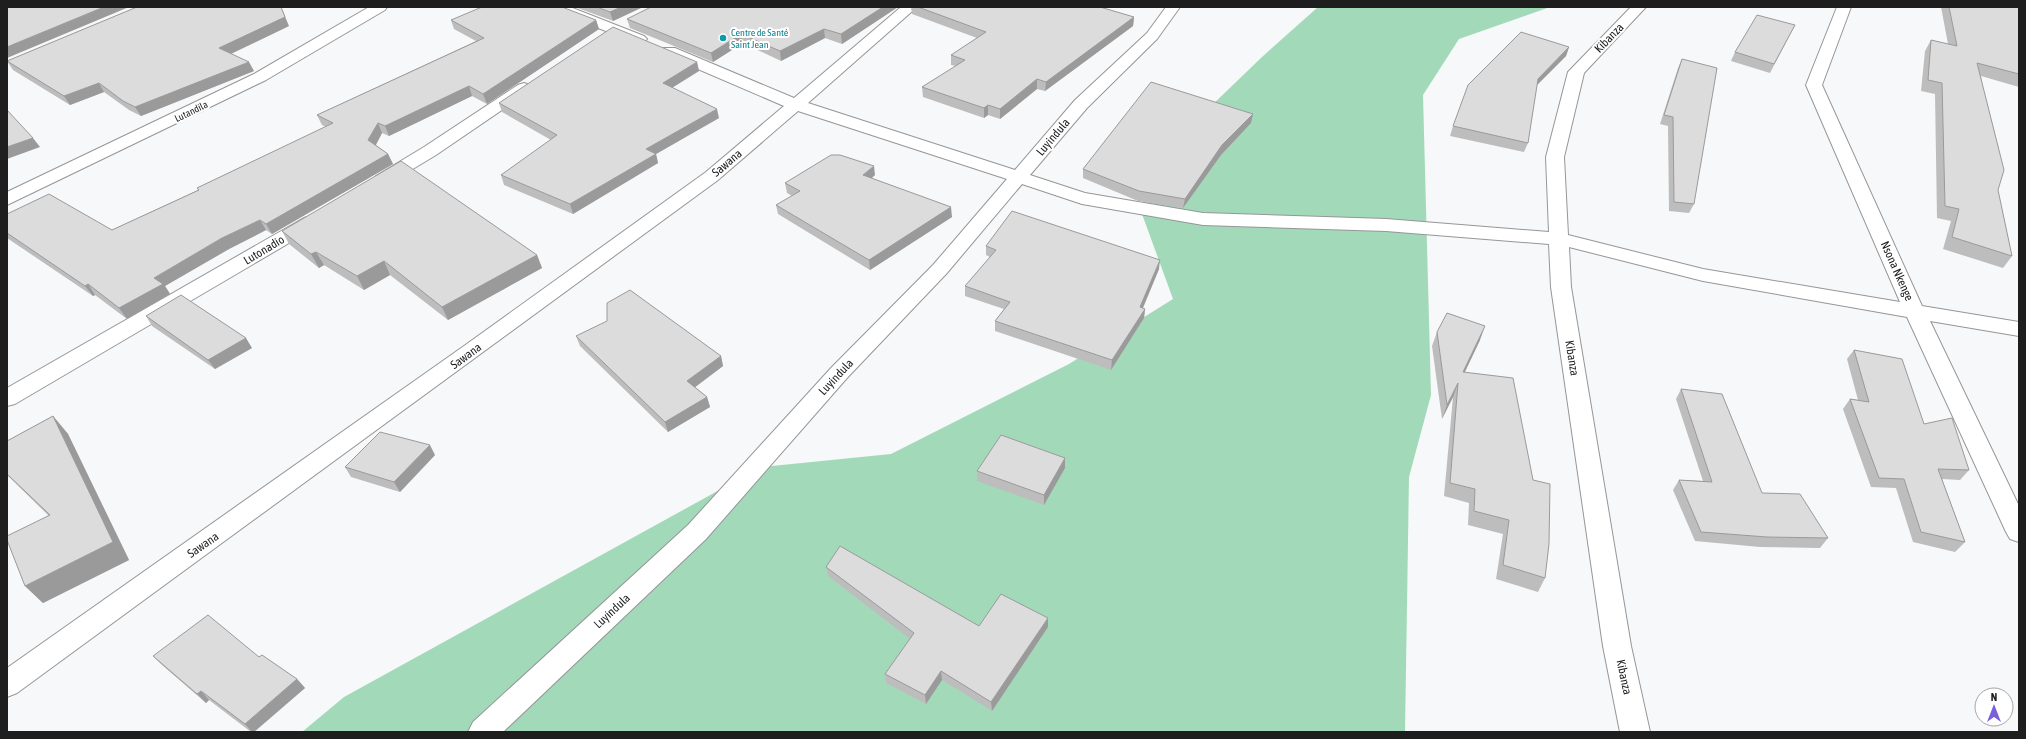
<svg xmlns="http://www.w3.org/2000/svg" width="2026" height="739" viewBox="0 0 2026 739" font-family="'Asap Condensed',sans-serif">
	<rect width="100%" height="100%" fill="#f6f8f9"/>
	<polygon fill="#a2dab9" points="1318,7 1550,7 1459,39 1423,95 1431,395 1409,477 1405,732 302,732 344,697 761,467 891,454 1069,364 1173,299 1142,214 1156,159 1262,57"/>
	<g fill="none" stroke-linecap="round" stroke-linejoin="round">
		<defs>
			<g id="minor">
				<polygon points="369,7 387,7 385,10 266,80 7,205 7,192 254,74"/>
				<polygon points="550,7 570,7 644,36 647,39 644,42 634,42 552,10"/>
				<polygon points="901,7 917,7 808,103 1015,170 1075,100 1147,33 1166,7 1180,7 1157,39 1087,108 1030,175 1085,193 1203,213 1386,219 1549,232 1546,157 1568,72 1631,7 1646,7 1584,73 1564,157 1568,235 1703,269 1900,302 1806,85 1837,7 1851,7 1822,85 1922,306 2019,322 2019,336 1930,321 2019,506 2019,542 2010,539 2006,532 1907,317 1703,281 1569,247 1571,287 1631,646 1650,732 1620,732 1603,646 1551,287 1549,244 1386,231 1203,225 1082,204 1022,184 947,273 847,378 706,539 503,732 468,732 473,722 688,525 831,368 933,265 1007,179 798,111 718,180 17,693 7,697 7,668 464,346 706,172 784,106 663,54 661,51 663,48 675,48 794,98"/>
				<polygon points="524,83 530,85 532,88 530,91 436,155 388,184 382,185 376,184 373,180 376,176 424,147 518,85"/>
				<polygon points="311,216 318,218 321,222 318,226 15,404 7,406 7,388 304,218"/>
			</g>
		</defs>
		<use href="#minor" stroke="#959698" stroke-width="2"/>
		<use href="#minor" fill="#fff" fill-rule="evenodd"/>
	</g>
	<g fill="#bebdbe">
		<polygon points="575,7 643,7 613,21"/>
		<polygon points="898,7 842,44 825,38 781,61 743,43 713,62 630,28 627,19"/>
		<polygon points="911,7 1100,7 1134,17 1133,26 1045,91 1037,89 1000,119 988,115 984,118 923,97 922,87 956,66 951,65 951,55 977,38 912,14"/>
		<polygon points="1941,7 2019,7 2019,87 1981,76 1998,190 2012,256 2003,268 1943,249 1951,221 1937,218 1935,94 1921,91 1925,51 1931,40 1948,44"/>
		<polygon points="451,20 596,20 599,29 487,104 472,96 389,136 382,133 376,145 388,154 393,164 272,234 266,230 229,249 165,286 170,294 127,319 95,295 93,296 7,238 7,214 112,230 198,190 197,188 326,127 322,125 317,115 476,41 454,29"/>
		<polygon points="1795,25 1770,73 1731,61 1735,52"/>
		<polygon points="289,26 231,54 254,71 141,116 129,110 104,92 70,105 13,70 7,61"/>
		<polygon points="1569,47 1566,56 1536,86 1528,143 1524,152 1450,136 1453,126"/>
		<polygon points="1682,59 1694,204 1689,213 1669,211 1668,126 1660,124 1678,68"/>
		<polygon points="697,62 699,71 672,88 719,118 656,154 658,163 573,214 504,185 501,175 551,140 502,112 499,103"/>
		<polygon points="1253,114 1251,123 1221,155 1183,208 1138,201 1083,178 1083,169"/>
		<polygon points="875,175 871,178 952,217 870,270 778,214 776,205 792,196 787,193 785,183"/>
		<polygon points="282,231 537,255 542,268 448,320 390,275 364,290 324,265 319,268 289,244"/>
		<polygon points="986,246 1159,269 1143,308 1145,309 1144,318 1111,370 995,331 995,321 1004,309 965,296 965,286 990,257 986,255"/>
		<polygon points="146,316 252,348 215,369 152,326"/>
		<polygon points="1437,332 1480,340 1465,372 1545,578 1538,592 1496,579 1503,534 1468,525 1469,503 1444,496 1453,397 1442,419 1432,346"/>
		<polygon points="576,336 721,356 723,366 695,387 707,397 710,407 668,432 580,346"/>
		<polygon points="1854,350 1924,424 1969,470 1960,480 1942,479 1965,542 1955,552 1913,542 1896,488 1871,487 1843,409 1850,399 1858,400 1847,359"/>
		<polygon points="1681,389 1762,493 1828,538 1820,548 1760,547 1695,541 1673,490 1679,480 1703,481 1676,399"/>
		<polygon points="53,416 68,434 129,560 43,603 25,586 49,516 7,475 7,441"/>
		<polygon points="435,455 400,492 351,477 345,467"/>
		<polygon points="1065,468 1044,505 977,481 977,471"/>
		<polygon points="826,567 979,626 1048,627 992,711 942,680 926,704 886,683 885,674 910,639 828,576"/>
		<polygon points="153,656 259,657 297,679 305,688 254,732 251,732 209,700 206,703 162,665"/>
	</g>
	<g fill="#9b9a9b">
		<polygon points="104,7 129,7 7,58 7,47"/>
		<polygon points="281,7 289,26 224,57 219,48"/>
		<polygon points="621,7 643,7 613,21 610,12"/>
		<polygon points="883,7 898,7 842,44 841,34"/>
		<polygon points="1134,17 1133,26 1045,91 1046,82"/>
		<polygon points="596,20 599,29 487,104 483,94"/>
		<polygon points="824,29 825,38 781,61 780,51"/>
		<polygon points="741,34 743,43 713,62 711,53"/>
		<polygon points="1569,47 1566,56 1534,88 1538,79"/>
		<polygon points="249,62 254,71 141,116 135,107"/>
		<polygon points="697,62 699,71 665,92 663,83"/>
		<polygon points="1037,79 1037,89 1000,119 1000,109"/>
		<polygon points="99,83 104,92 70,105 64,96"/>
		<polygon points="469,86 472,96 389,136 385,126"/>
		<polygon points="988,105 988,115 984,118 984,108"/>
		<polygon points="717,109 719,118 656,154 658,163 573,214 570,204 646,149"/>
		<polygon points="1253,114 1251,123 1221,155 1183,208 1185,199 1222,145"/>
		<polygon points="378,123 382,133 373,150 368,140"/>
		<polygon points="33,138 40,147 7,159 7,147"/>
		<polygon points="388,154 393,164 272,234 266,224"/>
		<polygon points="874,166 875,175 864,185 863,175"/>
		<polygon points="951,207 952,217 870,270 869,260"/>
		<polygon points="260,220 266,230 229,249 165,286 170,294 127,319 119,308 154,278 222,238"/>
		<polygon points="316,252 324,265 319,268 311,254"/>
		<polygon points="537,255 542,268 448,320 442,307"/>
		<polygon points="1160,260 1159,269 1139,317 1140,307"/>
		<polygon points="384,261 390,275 364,290 357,276"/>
		<polygon points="88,284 95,295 93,296 85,286"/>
		<polygon points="1145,309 1144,318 1111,370 1112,360"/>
		<polygon points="1485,326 1480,340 1458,386 1463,372"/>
		<polygon points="246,338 252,348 215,369 208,360"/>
		<polygon points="721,356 723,366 690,391 687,381"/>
		<polygon points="1458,383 1453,397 1442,419 1447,405"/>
		<polygon points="707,397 710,407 668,432 665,422"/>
		<polygon points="53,416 68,434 129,560 43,603 25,586 113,542"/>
		<polygon points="430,445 435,455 400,492 394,482"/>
		<polygon points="1065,458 1065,468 1044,505 1044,495"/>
		<polygon points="1048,618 1048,627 992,711 991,702"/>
		<polygon points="941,671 942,680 926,704 925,695"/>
		<polygon points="297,679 305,688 254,732 252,732 245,724"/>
		<polygon points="201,691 209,700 206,703 197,694"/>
	</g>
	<g fill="#dddcdd" stroke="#9b9a9b">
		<polygon points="7,7 104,7 7,47"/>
		<polygon points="137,7 281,7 285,17 219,48 249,62 135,107 123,101 99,83 64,96 7,61"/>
		<polygon points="482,7 562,7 596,20 483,94 469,86 385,126 378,123 368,140 388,154 266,224 260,220 222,238 154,278 163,284 119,308 88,284 85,286 7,233 7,214 49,194 112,230 199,190 197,188 333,123 317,115 484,38 451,20"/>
		<polygon points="597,7 621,7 610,12"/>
		<polygon points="651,7 883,7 841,34 824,29 780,51 741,34 711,53 627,19"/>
		<polygon points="918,7 1100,7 1134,17 1046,82 1037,79 1000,109 988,105 984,108 922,87 965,60 951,55 986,32"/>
		<polygon points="1949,7 2019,7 2019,74 1977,63 2004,170 1998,190 2012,256 1952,237 1959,209 1945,206 1942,83 1928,80 1931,40 1957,46"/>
		<polygon points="1757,15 1795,25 1774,64 1735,52"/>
		<polygon points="613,27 697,62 663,83 717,109 646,149 656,154 570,204 501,175 557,135 499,103"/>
		<polygon points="1521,32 1569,47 1538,79 1528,143 1453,126 1468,85"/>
		<polygon points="1682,59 1717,68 1694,204 1674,202 1673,117 1664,115"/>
		<polygon points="1151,82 1253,114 1222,145 1185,199 1139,191 1083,169"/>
		<polygon points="7,110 33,138 7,147"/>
		<polygon points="831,155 840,155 874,166 863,175 951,207 869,260 776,205 800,191 785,183"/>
		<polygon points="401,161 537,255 442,307 384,261 357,276 316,252 311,254 282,231"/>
		<polygon points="1012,211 1160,260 1140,307 1145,309 1112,360 995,321 1010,302 965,286 996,250 986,246"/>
		<polygon points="630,290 721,356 687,381 707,397 665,422 576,336 607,321 607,303"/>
		<polygon points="181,295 246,338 208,360 146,316"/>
		<polygon points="1447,313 1485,326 1463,372 1513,378 1533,480 1550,484 1549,544 1545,578 1503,565 1509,520 1474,511 1475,489 1450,483 1458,383 1447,405 1437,332"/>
		<polygon points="1854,350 1902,359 1924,424 1952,418 1969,470 1938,469 1965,542 1921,532 1904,479 1879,478 1850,399 1869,402"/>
		<polygon points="1681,389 1722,394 1762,493 1800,494 1828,538 1767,537 1701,532 1679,480 1712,482"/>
		<polygon points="53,416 113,542 25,586 7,540 7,536 50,515 7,474 7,441"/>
		<polygon points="380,432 430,445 394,482 345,467"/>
		<polygon points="1001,435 1065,458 1044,495 977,471"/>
		<polygon points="840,546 979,626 1001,594 1048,618 991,702 941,671 925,695 885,674 914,633 826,567"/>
		<polygon points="208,615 259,657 262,655 297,679 245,724 201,691 197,694 153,656"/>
	</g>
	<circle fill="#0f9aa8" stroke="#fff" stroke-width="1.5" cx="723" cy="38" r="4"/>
	<g text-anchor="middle" stroke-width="4" stroke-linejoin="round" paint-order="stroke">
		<g font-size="10" fill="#0d838f" stroke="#fff" text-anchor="start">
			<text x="731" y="36">Centre de Santé<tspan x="731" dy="12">Saint Jean</tspan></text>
		</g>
		<g font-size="10" fill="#1e1e1f" stroke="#fff">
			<text transform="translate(191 111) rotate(-26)" y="4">Lutandila</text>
		</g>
		<g font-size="12" fill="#1e1e1f" stroke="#fff">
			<text transform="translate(1609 38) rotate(-46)" y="4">Kibanza</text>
			<text transform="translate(1053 137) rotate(-50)" y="4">Luyindula</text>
			<text transform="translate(727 163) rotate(-40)" y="4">Sawana</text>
			<text transform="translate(264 250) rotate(-31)" y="4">Lutonadio</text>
			<text transform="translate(1897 271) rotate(66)" y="4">Nsona Nkenge</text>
			<text transform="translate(466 356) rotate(-36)" y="4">Sawana</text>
			<text transform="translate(1572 358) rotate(81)" y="4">Kibanza</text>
			<text transform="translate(836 377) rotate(-47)" y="4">Luyindula</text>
			<text transform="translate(203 545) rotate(-35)" y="4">Sawana</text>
			<text transform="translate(612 611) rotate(-43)" y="4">Luyindula</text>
			<text transform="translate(1624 677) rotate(78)" y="4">Kibanza</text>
		</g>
	</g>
	<rect width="2026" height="739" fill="none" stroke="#1e1e1f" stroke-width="16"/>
	<g transform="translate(1994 707)"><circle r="19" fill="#ffffff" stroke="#a5a5a5"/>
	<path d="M0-3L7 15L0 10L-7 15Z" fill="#7a61dc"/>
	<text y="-6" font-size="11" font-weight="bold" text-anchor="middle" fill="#1e1e1f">N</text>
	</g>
</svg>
